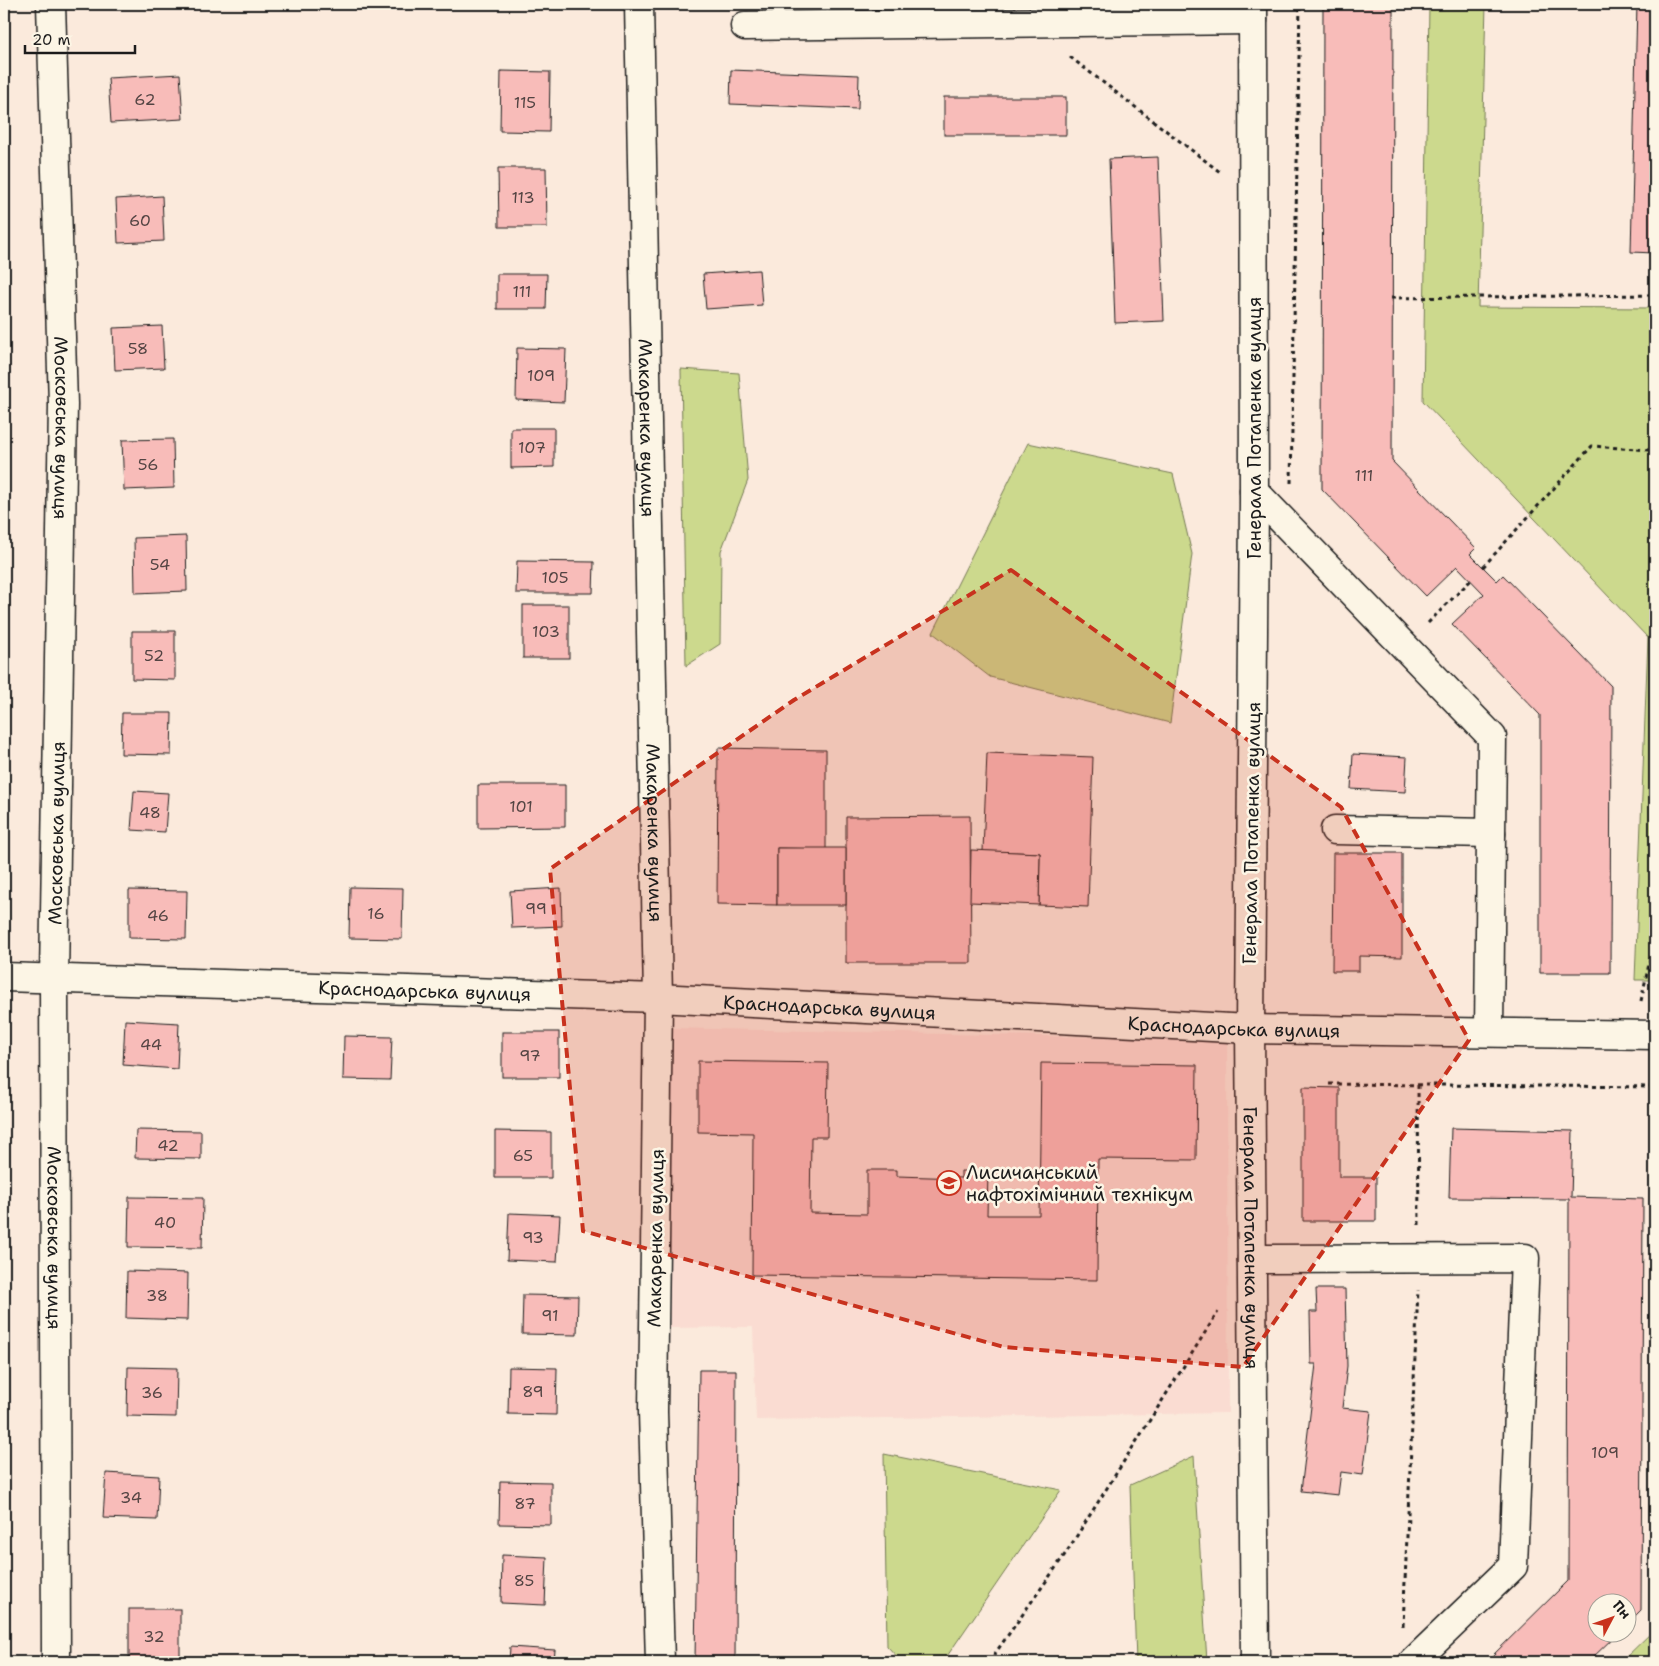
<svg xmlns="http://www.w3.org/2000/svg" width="1659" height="1666" viewBox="0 0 1659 1666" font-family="'Shantell Sans',sans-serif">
	<rect width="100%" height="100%" fill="#fbeadc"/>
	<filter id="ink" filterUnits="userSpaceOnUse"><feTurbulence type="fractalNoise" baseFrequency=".02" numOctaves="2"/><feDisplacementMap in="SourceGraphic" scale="10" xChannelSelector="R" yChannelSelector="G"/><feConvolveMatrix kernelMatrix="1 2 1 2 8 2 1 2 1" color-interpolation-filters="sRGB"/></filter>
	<g filter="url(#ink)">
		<polygon fill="#fadcd2" points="669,1028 1227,1040 1228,1413 756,1420 753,1327 670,1328"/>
		<g fill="#ccd98d" stroke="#747a54">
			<polygon points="1429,4 1486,4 1478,307 1655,308 1655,980 1635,980 1648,638 1423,401"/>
			<polygon points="681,369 739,373 748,480 721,551 720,644 686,666"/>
			<polygon points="1028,443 1173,474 1192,554 1170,723 990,677 933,633"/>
			<polygon points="884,1454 1061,1490 943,1662 902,1662 887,1646"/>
			<polygon points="1194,1456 1207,1662 1136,1662 1130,1485"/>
			<polygon points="1655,1629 1655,1662 1621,1662"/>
		</g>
		<g fill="#f8bcb9" stroke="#1c1c1c">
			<polygon points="1323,4 1393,4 1392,461 1476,548 1470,554 1497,581 1503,575 1611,686 1610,973 1540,973 1540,715 1452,624 1484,594 1457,566 1426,596 1322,489"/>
			<polygon points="1637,4 1655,4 1655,253 1631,252"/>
			<polygon points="731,70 859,75 858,109 730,104"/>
			<polygon points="501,71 550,72 549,132 500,131"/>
			<polygon points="180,74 183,119 111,123 108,78"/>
			<rect x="944" y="97" width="122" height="38"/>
			<polygon points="1158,157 1164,321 1115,323 1109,159"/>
			<polygon points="498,168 546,168 547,227 499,227"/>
			<polygon points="162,196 164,241 118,243 116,199"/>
			<polygon points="759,270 762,305 706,309 703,274"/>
			<polygon points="497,274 547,274 546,309 497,309"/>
			<polygon points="162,326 164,368 115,370 113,328"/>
			<polygon points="517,348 566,349 564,402 516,400"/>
			<polygon points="511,428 554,428 554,467 511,468"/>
			<polygon points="173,439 174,488 124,490 122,440"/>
			<polygon points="186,536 187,591 135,593 134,538"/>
			<polygon points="517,561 594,562 593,593 516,593"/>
			<rect x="523" y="605" width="46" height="53"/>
			<polygon points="132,631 175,631 175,680 132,679"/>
			<polygon points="122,713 172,713 171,755 121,754"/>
			<polygon points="718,748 826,750 826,849 777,848 777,905 717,904"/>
			<polygon points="987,753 1093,757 1088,907 1039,905 1040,853 983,851"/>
			<polygon points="1353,754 1407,757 1405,792 1351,789"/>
			<polygon points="478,785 565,785 565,827 478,828"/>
			<polygon points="134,791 168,793 165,832 131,830"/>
			<polygon points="970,816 971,963 846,963 846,817"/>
			<rect x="777" y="848" width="69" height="57"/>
			<polygon points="971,850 1040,853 1039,905 970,902"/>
			<polygon points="1333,853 1402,853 1402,957 1359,956 1359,971 1332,971"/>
			<polygon points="350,887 403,888 402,939 349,938"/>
			<polygon points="561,888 562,926 512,928 510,891"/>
			<polygon points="129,890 187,891 186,939 129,938"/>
			<polygon points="125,1020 179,1023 177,1069 123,1065"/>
			<rect x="502" y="1032" width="57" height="45"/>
			<polygon points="344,1036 392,1037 390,1080 343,1079"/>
			<polygon points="698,1061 828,1063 827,1137 811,1137 810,1213 867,1214 867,1170 897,1170 897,1176 961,1178 961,1171 988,1172 987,1215 1039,1215 1041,1063 1197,1065 1196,1160 1098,1159 1097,1280 752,1275 753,1133 698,1132"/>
			<polygon points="1303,1087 1339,1088 1339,1177 1376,1177 1376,1221 1303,1221"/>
			<polygon points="1451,1128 1573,1131 1571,1197 1643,1199 1641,1610 1626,1625 1626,1604 1596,1604 1596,1634 1617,1634 1588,1662 1486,1662 1568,1581 1569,1199 1449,1198"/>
			<polygon points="136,1130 201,1131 201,1159 135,1158"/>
			<polygon points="495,1131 551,1132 551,1178 495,1178"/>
			<polygon points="129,1197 203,1198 202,1248 128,1247"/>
			<polygon points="509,1213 560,1215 557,1262 507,1260"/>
			<polygon points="127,1271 188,1273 187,1320 126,1318"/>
			<polygon points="1316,1289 1345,1289 1347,1366 1342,1408 1371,1411 1363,1475 1341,1472 1338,1495 1301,1491 1316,1364 1311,1364 1310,1312 1317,1312"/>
			<polygon points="523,1295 578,1296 577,1335 522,1334"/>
			<polygon points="128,1367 177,1368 176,1417 127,1416"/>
			<polygon points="509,1367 557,1368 556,1415 508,1414"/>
			<polygon points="699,1370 736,1370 735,1662 695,1662"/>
			<polygon points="106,1473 159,1476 157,1520 103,1518"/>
			<polygon points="500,1481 551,1482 551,1525 499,1524"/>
			<polygon points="502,1555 547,1557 545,1605 501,1603"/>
			<rect x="129" y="1609" width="51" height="53"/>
			<polygon points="510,1647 555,1650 554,1662 509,1662"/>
		</g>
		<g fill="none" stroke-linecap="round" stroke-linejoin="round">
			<defs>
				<g id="minor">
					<path id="s1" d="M 51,4 L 63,404 L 54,978 L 56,1662"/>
					<path id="s2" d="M 639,4 L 658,998 L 653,1412 L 660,1662"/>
					<path id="s3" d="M 1253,4 L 1254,500 L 1250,1029 L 1255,1662"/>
					<polyline points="745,26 1253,20"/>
					<polyline points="1254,491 1492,737 1489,1032"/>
					<polyline points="1335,830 1491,833"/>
					<path id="s4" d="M 4,977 L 658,998 L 1250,1029 L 1655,1035"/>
					<polyline points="1252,1259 1525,1258 1513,1566 1413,1662"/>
				</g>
			</defs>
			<use href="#minor" stroke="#1c1c1c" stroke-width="31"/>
			<g stroke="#1c1c1c" stroke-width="3" stroke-dasharray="4 4" stroke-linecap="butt">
				<polyline points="1070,57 1220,172"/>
				<polyline points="1391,298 1655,295"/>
				<polyline points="1291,483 1300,4"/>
				<polyline points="1483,567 1592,446 1650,450 1655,446"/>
				<polyline points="1428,623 1471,580"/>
				<polyline points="1641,1001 1655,936"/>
				<polyline points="1329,1084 1655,1087"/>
				<polyline points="1418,1085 1419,1227"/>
				<polyline points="1403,1626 1418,1290"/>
				<polyline points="989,1662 1066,1553 1218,1312"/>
			</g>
			<use href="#minor" stroke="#fcf5e5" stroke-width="28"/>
		</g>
	</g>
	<path fill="#c8321e" fill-opacity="0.2" stroke="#c8321e" stroke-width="4" stroke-dasharray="10 6" stroke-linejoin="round" d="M 1011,570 L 1341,807 L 1469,1040 L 1243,1367 L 1004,1347 L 583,1231 L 550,869 L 794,700 Z"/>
	<defs>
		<symbol id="university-ring" viewBox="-11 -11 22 22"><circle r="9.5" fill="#fcf5e5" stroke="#c8321e" stroke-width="1.5"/><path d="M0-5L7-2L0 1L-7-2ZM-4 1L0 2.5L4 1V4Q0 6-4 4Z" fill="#c8321e"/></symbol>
	</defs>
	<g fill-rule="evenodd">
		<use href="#university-ring" x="935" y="1169" width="28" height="28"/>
	</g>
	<g text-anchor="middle" stroke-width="5" stroke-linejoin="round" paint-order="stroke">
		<g font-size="16" fill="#534443">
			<text x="145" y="105">62</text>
			<text x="525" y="108">115</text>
			<text x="523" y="203">113</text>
			<text x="140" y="226">60</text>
			<text x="522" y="297">111</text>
			<text x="138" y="354">58</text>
			<text x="541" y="381">109</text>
			<text x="532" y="453">107</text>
			<text x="148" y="470">56</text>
			<text x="1364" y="481">111</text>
			<text x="160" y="570">54</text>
			<text x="555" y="583">105</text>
			<text x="546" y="637">103</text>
			<text x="154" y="661">52</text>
			<text x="521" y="812">101</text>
			<text x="150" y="818">48</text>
			<text x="536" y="914">99</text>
			<text x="376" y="919">16</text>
			<text x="158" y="921">46</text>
			<text x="151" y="1050">44</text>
			<text x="530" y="1061">97</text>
			<text x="168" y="1151">42</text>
			<text x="523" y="1161">65</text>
			<text x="165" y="1228">40</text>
			<text x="533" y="1243">93</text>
			<text x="157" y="1301">38</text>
			<text x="550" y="1321">91</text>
			<text x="533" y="1397">89</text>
			<text x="152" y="1398">36</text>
			<text x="1605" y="1458">109</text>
			<text x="131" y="1503">34</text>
			<text x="525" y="1509">87</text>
			<text x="524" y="1586">85</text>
			<text x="154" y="1642">32</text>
		</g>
		<g font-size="19" fill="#1c1c1c" stroke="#fcf5e5">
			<text dy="7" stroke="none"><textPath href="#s1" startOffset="424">Московська вулиця</textPath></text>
			<text dy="7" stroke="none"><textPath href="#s2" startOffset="424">Макаренка вулиця</textPath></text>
			<text transform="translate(1254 428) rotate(-90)" y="7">Генерала Потапенка вулиця</text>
			<text transform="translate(56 833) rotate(-89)" y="7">Московська вулиця</text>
			<text dy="7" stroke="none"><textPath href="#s2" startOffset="829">Макаренка вулиця</textPath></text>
			<text transform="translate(1251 833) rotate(-89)" y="7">Генерала Потапенка вулиця</text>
			<text dy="7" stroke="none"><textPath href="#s4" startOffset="421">Краснодарська вулиця</textPath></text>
			<text dy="7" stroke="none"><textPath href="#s4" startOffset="826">Краснодарська вулиця</textPath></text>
			<text dy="7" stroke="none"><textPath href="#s4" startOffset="1231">Краснодарська вулиця</textPath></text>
			<text dy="7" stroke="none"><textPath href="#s1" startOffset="1234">Московська вулиця</textPath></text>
			<text transform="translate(655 1238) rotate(-89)" y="7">Макаренка вулиця</text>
			<text dy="7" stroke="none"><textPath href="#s3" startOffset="1234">Генерала Потапенка вулиця</textPath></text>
		</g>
		<g font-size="19" fill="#1c1c1c" stroke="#fcf5e5" text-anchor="start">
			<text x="966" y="1179">Лисичанський<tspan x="966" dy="22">нафтохімічний технікум</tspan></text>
		</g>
	</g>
	<rect width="1659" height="1666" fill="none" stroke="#fcf5e5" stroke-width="20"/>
	<rect x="10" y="10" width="1639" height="1646" fill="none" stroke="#1c1c1c" stroke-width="2" filter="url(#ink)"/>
	<g transform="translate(1612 1618) rotate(49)"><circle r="24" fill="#fcf5e5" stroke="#a29e95"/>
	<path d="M0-4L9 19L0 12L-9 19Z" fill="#c8321e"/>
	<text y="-8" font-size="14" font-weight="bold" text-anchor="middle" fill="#1c1c1c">Пн</text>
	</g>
	<path d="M25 45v8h110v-8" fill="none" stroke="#1c1c1c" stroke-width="2.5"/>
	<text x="32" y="45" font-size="15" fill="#1c1c1c" stroke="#fcf5e5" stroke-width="4" paint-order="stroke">20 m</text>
</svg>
